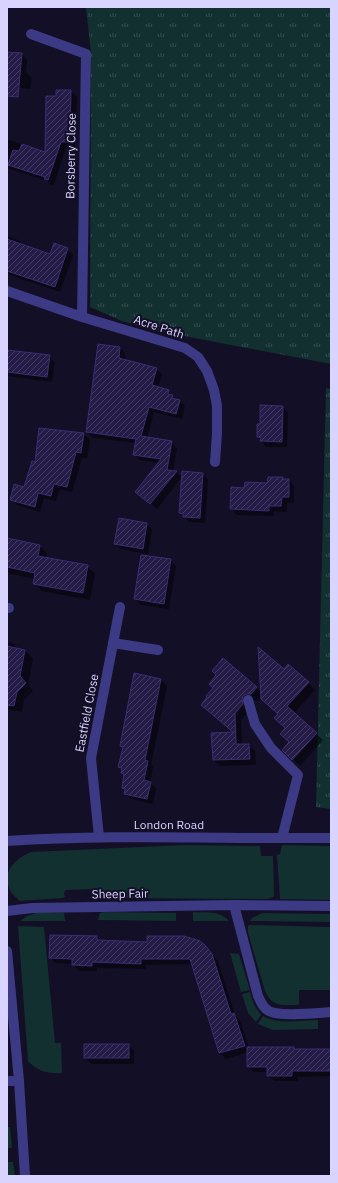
<svg xmlns="http://www.w3.org/2000/svg" width="338" height="1183" viewBox="0 0 338 1183" font-family="'IBM Plex Sans',sans-serif">
	<defs>
		<pattern id="park-tufts" width="24" height="20" patternUnits="userSpaceOnUse"><rect width="24" height="20" fill="#12302f"/><path d="M3 7l-1-3M5 7V3M7 7l1-3M15 17l-1-3M17 17v-4M19 17l1-3" fill="none" stroke="#344d4e"/></pattern>
		<pattern id="building-hatch" width="6" height="6" patternUnits="userSpaceOnUse"><rect width="6" height="6" fill="#241b47"/><path d="M-1 1l2-2M0 6l6-6M5 7l2-2" fill="none" stroke="#433b63"/></pattern>
	</defs>
	<rect width="100%" height="100%" fill="#130f26"/>
	<g fill="#12302f">
		<path d="M 185,845 L 260,846 L 261,856 L 273,856 L 274,895 L 273,897 L 267,899 L 103,898 L 100,896 L 98,891 L 95,889 L 66,890 L 64,893 L 65,897 L 62,898 L 20,901 C 17,898 13,895 11,892 C 0,872 15,859 31,852 Z"/>
		<polygon points="282,845 331,846 331,900 280,899 277,855 280,854"/>
		<polygon points="104,912 176,913 176,921 98,920 100,913"/>
		<path d="M 193,912 C 207,913 219,910 229,921 L 193,921 Z"/>
		<polygon points="36,913 64,913 65,921 20,921 27,916"/>
		<polygon points="262,913 331,914 331,922 250,921 252,918"/>
		<path d="M 249,925 L 331,927 L 331,990 L 299,990 L 299,1005 C 284,1005 272,1008 265,991 L 248,933 L 248,927 Z"/>
		<path d="M 18,926 L 44,927 L 55,1043 L 61,1043 L 62,1073 C 48,1074 37,1071 28,1061 Z"/>
		<polygon points="230,953 239,954 250,990 241,992"/>
		<polygon points="250,992 254,1005 261,1015 256,1022 248,1013 242,994"/>
		<path d="M 263,1016 C 279,1025 301,1020 318,1020 L 318,1029 L 273,1030 L 258,1024 Z"/>
		<polygon points="7,1127 10,1127 12,1148 7,1148"/>
		<polygon points="7,1162 13,1162 15,1176 7,1176"/>
	</g>
	<g fill="url(#park-tufts)">
		<polygon points="86,7 331,7 331,364 153,330 122,321 90,307 91,53"/>
		<polygon points="326,388 331,389 331,809 316,807"/>
	</g>
	<g fill="#0007">
		<polygon points="7,53 22,54 27,60 26,72 32,78 30,89 7,86"/>
		<polygon points="71,91 77,97 75,147 66,147 54,185 51,185 48,181 7,168 7,139 46,153 57,97"/>
		<polygon points="7,236 18,240 24,246 51,255 67,249 73,255 60,292 7,274"/>
		<polygon points="120,348 125,353 125,360 156,369 162,374 158,388 169,391 176,400 180,401 185,406 182,419 154,412 147,438 171,442 177,448 173,472 176,472 182,477 157,509 142,497 159,463 140,460 134,454 136,443 93,438 87,432"/>
		<polygon points="7,350 49,356 55,362 52,382 7,376"/>
		<polygon points="283,407 288,413 287,447 266,447 258,437"/>
		<polygon points="40,429 84,434 90,440 87,458 82,458 72,492 60,489 56,501 44,498 40,512 17,505 11,500 25,489 36,463"/>
		<polygon points="203,474 208,480 205,523 189,522 180,513"/>
		<polygon points="284,480 289,480 294,486 294,503 287,502 287,512 274,511 274,516 237,515 231,509 232,488 245,489"/>
		<polygon points="147,524 152,530 148,554 121,549 115,544"/>
		<polygon points="7,539 39,546 47,553 46,559 87,566 95,574 90,600 42,591 34,583 35,579 7,573"/>
		<polygon points="170,560 176,566 169,609 141,605 135,599"/>
		<polygon points="7,642 12,643 18,649 25,651 33,658 28,685 33,691 24,700 22,712 7,709"/>
		<polygon points="223,660 262,693 284,670 308,683 315,690 294,713 323,740 300,766 283,749 290,742 286,728 279,714 262,696 258,701 254,700 249,702 249,711 241,720 242,745 249,745 255,751 256,765 220,766 214,760 234,733 202,705 214,688"/>
		<polygon points="135,675 161,680 167,686 151,765 153,767 150,783 156,788 153,804 131,799 125,794 126,791 123,788 125,776 122,773 122,770 119,767 124,748 121,746"/>
		<polygon points="96,937 101,942 204,945 218,961 235,1015 240,1020 249,1048 294,1048 296,1050 331,1050 331,1076 298,1077 298,1081 274,1081 268,1075 268,1072 254,1072 248,1067 248,1052 226,1059 220,1053 193,964 146,965 146,969 97,968 97,971 79,971 73,964 56,963 50,958"/>
		<polygon points="85,1045 129,1045 134,1051 134,1064 91,1064 85,1058"/>
	</g>
	<g fill="url(#building-hatch)" stroke="#3b2d73">
		<polygon points="7,52 22,53 18,97 7,96"/>
		<polygon points="56,90 71,90 70,142 61,142 48,180 44,179 45,177 8,165 13,150 19,151 22,144 45,152 46,96 56,96"/>
		<polygon points="7,239 50,254 54,243 68,248 55,287 7,271"/>
		<polygon points="98,344 120,347 119,358 157,368 152,385 169,390 168,394 173,395 172,398 180,400 176,414 149,407 141,436 172,441 167,470 177,471 150,504 135,492 161,459 133,455 136,439 86,432"/>
		<polygon points="7,350 50,355 47,377 7,372"/>
		<polygon points="260,405 283,406 282,442 260,441 261,438 257,437 257,424 260,424"/>
		<polygon points="39,428 84,433 81,453 76,452 67,487 54,484 51,496 38,493 35,507 10,500 14,484 24,487 32,461 35,462"/>
		<polygon points="182,471 203,473 200,518 183,517 183,514 179,513"/>
		<polygon points="268,477 283,477 283,479 289,479 289,497 282,497 281,506 269,506 269,511 230,509 231,487 244,488 245,482 267,483"/>
		<polygon points="119,518 147,523 143,549 114,544"/>
		<polygon points="7,538 40,545 38,556 88,565 83,593 33,584 35,573 7,567"/>
		<polygon points="141,555 171,559 164,604 134,599"/>
		<polygon points="7,646 25,650 20,676 26,683 17,692 14,706 7,705"/>
		<polygon points="258,647 284,669 288,664 309,682 287,706 317,733 292,760 282,750 289,742 280,734 285,728 274,718 278,714 261,699"/>
		<polygon points="223,658 257,687 251,694 247,694 243,696 242,699 243,704 235,713 236,744 249,744 250,759 213,760 211,733 233,732 201,705 207,697 206,696 213,688 209,684 216,675 212,671"/>
		<polygon points="134,673 161,679 145,760 148,761 144,780 151,782 147,799 124,794 125,789 122,788 124,774 121,773 122,768 118,767 123,747 120,746"/>
		<polygon points="50,935 97,936 97,940 147,942 147,936 184,936 200,941 205,945 212,954 231,1014 234,1013 245,1046 219,1053 190,959 141,959 141,964 92,962 92,966 72,965 72,959 49,958"/>
		<rect x="84" y="1044" width="45" height="14"/>
		<polygon points="247,1047 294,1047 294,1049 331,1049 331,1071 292,1071 292,1076 267,1076 267,1067 247,1067"/>
	</g>
	<g fill="none" stroke-linecap="round" stroke-linejoin="round">
		<g stroke="#3d3a85" stroke-width="10">
			<polyline points="31,34 86,54 82,317"/>
			<polyline points="7,291 82,317 185,348 198,357 207,371 214,390 217,406 217,433 215,462"/>
			<polyline points="7,608 9,608"/>
			<polyline points="113,643 158,650"/>
			<polyline points="248,700 255,724 271,748 298,775 282,838"/>
			<polyline points="99,837 91,758 120,607"/>
			<path d="M 7,841 C 115,834 223,839 331,838"/>
			<path d="M 234,905 L 258,996 C 261,1002 263,1008 269,1011 C 279,1017 317,1013 331,1012"/>
			<polyline points="7,911 32,908 234,905 331,906"/>
			<polyline points="7,951 19,1081 25,1176"/>
			<polyline points="7,1081 19,1081"/>
		</g>
	</g>
	<g text-anchor="middle" stroke-width="4" stroke-linejoin="round" paint-order="stroke">
		<g font-size="12" fill="#d9d4ff" stroke="#130f26">
			<text transform="translate(71 156) rotate(-89)" y="4">Borsberry Close</text>
			<text transform="translate(159 327) rotate(18)" y="4">Acre Path</text>
			<text transform="translate(87 713) rotate(-79)" y="4">Eastfield Close</text>
			<text x="169" y="829">London Road</text>
			<text transform="translate(120 894) rotate(-1)" y="4">Sheep Fair</text>
		</g>
	</g>
	<rect width="338" height="1183" fill="none" stroke="#d9d4ff" stroke-width="16"/>
</svg>
